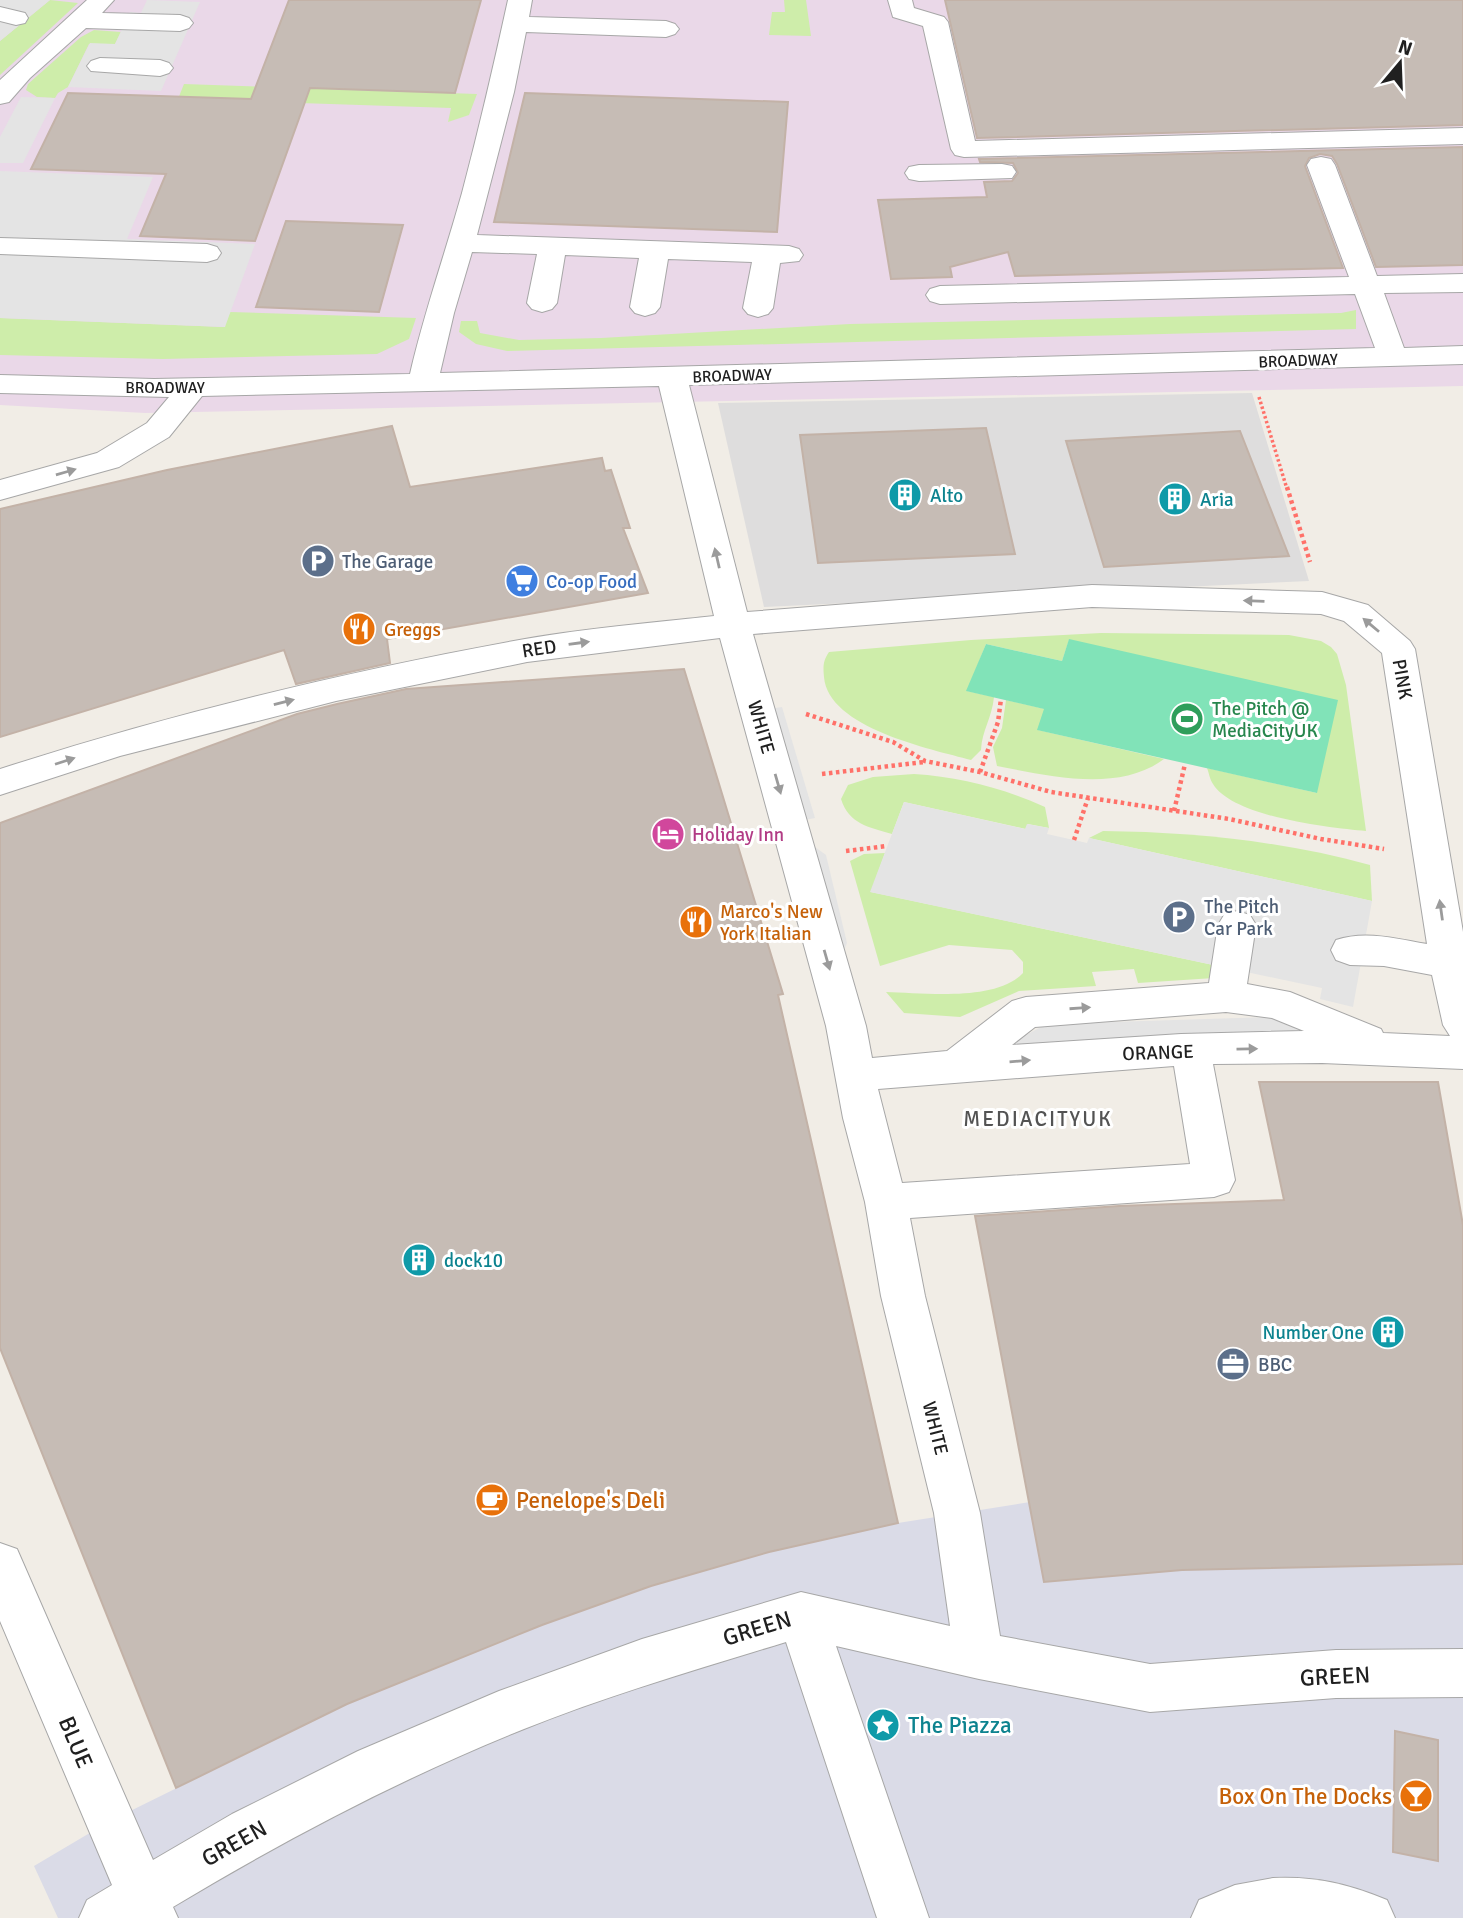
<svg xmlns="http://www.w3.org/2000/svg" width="1463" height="1918" viewBox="0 0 1463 1918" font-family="Signika,sans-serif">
	<rect width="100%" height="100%" fill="#f1ede6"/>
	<polygon fill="#dedddd" points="1252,393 1309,581 764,607 718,403"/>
	<polygon fill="#ead8e8" points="0,0 1463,0 1463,386 145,413 0,405"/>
	<g fill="#ceedaa">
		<polygon points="50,0 78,3 0,75 0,41"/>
		<polygon points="784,0 806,0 811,36 769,35 772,12 785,12"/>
		<polygon points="94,30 121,32 115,44 89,44 68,87 58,93 55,98 37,97 26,90 28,84 81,37"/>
		<polygon points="184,84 477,94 469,115 448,122 451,108 178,99"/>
		<polygon points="1356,310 1356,329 507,351 476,344 459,332 461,321 477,321 480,333 519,340 601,338 850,324 1341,313"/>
		<polygon points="230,312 416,318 409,339 377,354 163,359 0,355 0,318 224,327"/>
		<path d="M 1101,633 L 1289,635 L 1321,641 L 1331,647 L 1337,654 L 1346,685 L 1366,831 C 1330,828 1233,817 1213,784 C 1210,780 1209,773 1207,768 L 1317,793 L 1069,640 L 1062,661 L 986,644 L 967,691 L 994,697 C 992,718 982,730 981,750 L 971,760 C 931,749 828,728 824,677 C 823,666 823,661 829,652 L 971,640 Z"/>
		<path d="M 1006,700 L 1045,709 L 1038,730 L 1164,759 C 1119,793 1049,776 997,766 L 993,747 L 1002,728 Z"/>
		<path d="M 914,774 C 960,777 1003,788 1045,807 L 1049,828 L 1028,824 L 1026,829 L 904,802 L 892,834 C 868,827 849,824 841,799 L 848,785 L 873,777 Z"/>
		<path d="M 1103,831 C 1194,832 1282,841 1370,865 L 1372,901 L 1089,838 Z"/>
		<path d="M 885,853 L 871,892 L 1218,966 L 1214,978 L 1138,983 L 1134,969 L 1092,972 L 1096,986 L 1019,991 L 960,1017 L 904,1013 L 886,992 C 924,993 996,1002 1023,973 L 1023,962 L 1012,950 L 949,945 L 880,966 L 850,861 L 864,854 Z"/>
	</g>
	<polygon fill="#81e3b8" points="1069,639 1338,700 1317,793 1037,730 1044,709 966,691 986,644 1062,661"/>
	<g fill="#e4e4e4">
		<polygon points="0,0 50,0 0,41"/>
		<polygon points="147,0 200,2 161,91 68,87 90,43 115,44 130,12 141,13"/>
		<polygon points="21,97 55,98 23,163 0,163 0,137"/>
		<polygon points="0,171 153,177 127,239 255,244 225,327 0,318"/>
		<polygon points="782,707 815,818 794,822 762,710"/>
		<polygon points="904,802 1025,829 1027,824 1049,828 1047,834 1087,843 1089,838 1372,901 1353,1007 1320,999 1322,988 870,892"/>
		<polygon points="801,837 826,855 847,943 834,975"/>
		<polygon points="1270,1017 1332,1040 997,1050 1047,1024"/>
	</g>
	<polygon fill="#dadbe7" points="1030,1502 1045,1582 1182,1570 1463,1564 1463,1918 58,1918 34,1866 110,1821 347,1704 542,1625 651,1586 769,1552 898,1523"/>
	<g fill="#c6bcb5" stroke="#c3b2a7" stroke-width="2">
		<polygon points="289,0 481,0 455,93 310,88 255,241 140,236 166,174 31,169 68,93 251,99"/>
		<polygon points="945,0 1463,0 1463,125 977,138"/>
		<polygon points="525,93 788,102 777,232 494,222"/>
		<polygon points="1463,147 1463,265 1376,267 1337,164 1332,156 1320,154 1309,158 1305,166 1343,268 1015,276 1008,252 950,267 952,277 891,279 878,200 987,197 984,182 1012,181 1018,173 1013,163 980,162 979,159"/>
		<polygon points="286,221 403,225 379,312 256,307"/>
		<polygon points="392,426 410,487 602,458 605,471 611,470 630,528 623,528 648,593 387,639 390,663 296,684 284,650 0,737 0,509 167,470"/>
		<polygon points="986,428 1015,554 818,563 800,435"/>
		<polygon points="1240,431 1289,556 1104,567 1066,441"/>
		<polygon points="684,669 783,994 778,995 898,1523 769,1552 651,1586 542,1625 347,1704 176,1788 0,1348 0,823 297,714 337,704 406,689"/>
		<polygon points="1259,1082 1438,1082 1463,1225 1463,1564 1182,1570 1044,1582 975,1216 1119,1206 1284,1200"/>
		<polygon points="1395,1731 1438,1740 1438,1861 1393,1852"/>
	</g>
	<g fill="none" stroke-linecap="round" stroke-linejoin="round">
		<defs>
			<g id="minor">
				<polygon points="87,0 114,0 102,13 180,15 189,18 193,23 189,28 180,31 86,28 30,78 9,102 0,104 0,80"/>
				<path d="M 508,0 L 532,0 L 529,17 L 666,21 L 675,24 L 679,29 L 675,34 L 666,37 L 526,32 L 514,92 L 477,235 L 789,246 L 799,249 L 803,255 L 799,261 L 780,263 L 773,308 L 768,314 L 758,317 L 748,314 L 743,308 L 752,262 L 668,259 L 660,307 L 655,313 L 645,316 L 635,313 L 630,307 L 639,258 L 565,255 L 557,303 L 552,309 L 542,312 L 532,309 L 527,303 L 537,254 L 472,252 L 454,313 L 440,373 L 1375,348 L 1355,294 L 940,304 L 930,301 L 926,295 L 930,289 L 940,286 L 1349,277 L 1307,165 L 1311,159 L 1321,157 L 1331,159 L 1335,165 L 1377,276 L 1463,274 L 1463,292 L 1384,293 L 1404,348 L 1463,346 L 1463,364 L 689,385 L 747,612 L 1092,585 L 1322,592 L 1368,605 L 1410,641 L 1415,649 L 1463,932 L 1463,1069 L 1322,1063 L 1213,1064 L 1235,1180 L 1229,1192 L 1214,1197 L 910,1218 L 925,1296 L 980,1513 L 1000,1636 L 1150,1664 L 1336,1650 L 1463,1649 L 1463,1697 L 1336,1698 L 1150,1712 L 979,1679 L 836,1646 L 929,1918 L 877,1918 L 786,1642 C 698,1669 609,1695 524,1729 C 402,1778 286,1839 173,1907 L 178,1918 L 79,1918 L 87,1900 L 112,1885 L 0,1621 L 0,1543 L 17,1549 L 153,1860 L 232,1814 L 358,1751 L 499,1691 L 642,1639 L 801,1592 L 950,1626 L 934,1513 L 881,1296 L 865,1202 L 843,1118 L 826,1026 L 720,638 L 527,662 L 336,701 L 120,756 L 0,795 L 0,769 C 171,714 347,671 525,639 C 587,628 651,623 714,616 L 659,386 L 202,396 L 169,437 L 119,467 L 0,500 L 0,480 L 97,453 L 147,423 L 169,397 L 0,393 L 0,375 L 154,379 L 410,374 C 424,313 445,254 462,193 C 479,129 494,64 508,0 ZM 1092,607 L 1321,614 L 1344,621 L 1382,653 L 1427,944 C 1397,939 1366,930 1336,940 L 1331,950 L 1336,960 L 1350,965 L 1384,966 L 1432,975 L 1443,1025 L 1450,1036 L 1383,1033 L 1381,1029 L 1290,992 L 1247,984 L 1256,925 L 1250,915 L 1237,911 L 1224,915 L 1218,925 L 1209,983 L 1026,997 L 1012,1001 L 947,1051 L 872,1058 L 866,1026 L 753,634 ZM 1226,1012 L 1272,1018 L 1304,1031 L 1181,1034 L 1012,1045 L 1035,1027 ZM 1174,1066 L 1190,1164 L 902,1183 L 878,1089 Z"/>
				<polygon points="888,0 912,0 914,8 944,17 948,22 975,141 1463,128 1463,144 964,157 955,155 951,149 923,26 893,17"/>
				<polygon points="0,7 25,13 28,18 25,23 16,25 0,21"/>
				<polygon points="100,58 160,60 169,63 173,68 169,73 160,76 91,71 87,66 91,61"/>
				<polygon points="1002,164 1012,166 1016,172 1012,178 919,181 909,179 905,173 909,167 919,165"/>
				<polygon points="0,238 207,244 217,247 221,253 217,259 207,262 0,254"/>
				<path d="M 1273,1878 C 1315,1876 1349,1884 1387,1900 L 1395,1918 L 1191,1918 L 1199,1900 L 1235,1885 Z"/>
			</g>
		</defs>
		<use href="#minor" stroke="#a7a7a7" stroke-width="2"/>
		<polyline stroke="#ff7169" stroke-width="3.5" stroke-dasharray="2.5 2.5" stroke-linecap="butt" points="1259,397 1287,489"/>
		<g stroke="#ff7169" stroke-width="4.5" stroke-dasharray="3.5 3.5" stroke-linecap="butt">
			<polyline points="1287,487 1310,562"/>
			<polyline points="806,714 893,742 925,761 980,772 1051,792 1229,819 1321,839 1384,849"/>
			<polyline points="980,772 998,722 1001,699"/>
			<polyline points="822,774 924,762"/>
			<polyline points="1174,811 1185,764"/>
			<polyline points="1074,840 1088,798"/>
			<polyline points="846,851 887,846"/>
		</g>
		<use href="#minor" fill="#fff" fill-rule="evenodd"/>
	</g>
	<defs><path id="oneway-solid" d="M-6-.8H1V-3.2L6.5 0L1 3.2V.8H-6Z" transform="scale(1.75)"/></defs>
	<g fill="#9b9b9b">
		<use href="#oneway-solid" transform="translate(66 472) rotate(-16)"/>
		<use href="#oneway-solid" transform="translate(717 558) rotate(-103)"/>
		<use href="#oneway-solid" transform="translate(1254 601) rotate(-178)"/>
		<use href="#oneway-solid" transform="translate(1371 625) rotate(-140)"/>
		<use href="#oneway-solid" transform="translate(579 643) rotate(-8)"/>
		<use href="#oneway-solid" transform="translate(284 702) rotate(-14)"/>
		<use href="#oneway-solid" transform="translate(65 761) rotate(-18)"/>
		<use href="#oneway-solid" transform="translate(778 784) rotate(74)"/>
		<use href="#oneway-solid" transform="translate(1441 910) rotate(-98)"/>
		<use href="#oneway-solid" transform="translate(827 960) rotate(74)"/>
		<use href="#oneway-solid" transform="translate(1080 1008) rotate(-4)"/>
		<use href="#oneway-solid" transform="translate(1247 1049) rotate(-1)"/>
		<use href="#oneway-solid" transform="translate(1020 1061) rotate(-5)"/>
	</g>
	<defs>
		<symbol id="building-disc" viewBox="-11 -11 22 22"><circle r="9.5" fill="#0f9aa8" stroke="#fff"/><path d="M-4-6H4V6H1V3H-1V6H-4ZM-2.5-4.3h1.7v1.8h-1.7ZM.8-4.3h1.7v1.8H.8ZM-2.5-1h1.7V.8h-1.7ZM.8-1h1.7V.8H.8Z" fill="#fff"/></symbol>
		<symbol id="parking-disc" viewBox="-11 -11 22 22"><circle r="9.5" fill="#5c6f8a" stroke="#fff"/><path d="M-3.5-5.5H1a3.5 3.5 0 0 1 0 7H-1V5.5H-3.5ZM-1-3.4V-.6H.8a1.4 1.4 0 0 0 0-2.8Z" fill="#fff"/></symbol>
		<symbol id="supermarket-disc" viewBox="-11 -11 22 22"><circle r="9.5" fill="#3f7fe0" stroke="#fff"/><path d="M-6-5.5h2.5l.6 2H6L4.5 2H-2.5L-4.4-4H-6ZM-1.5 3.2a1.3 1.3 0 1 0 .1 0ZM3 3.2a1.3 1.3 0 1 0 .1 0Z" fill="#fff"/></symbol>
		<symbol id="restaurant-disc" viewBox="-11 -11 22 22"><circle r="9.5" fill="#e8710a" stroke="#fff"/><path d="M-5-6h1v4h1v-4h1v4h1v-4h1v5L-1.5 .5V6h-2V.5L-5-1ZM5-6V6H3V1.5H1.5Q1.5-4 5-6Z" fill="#fff"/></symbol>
		<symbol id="stadium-disc" viewBox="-11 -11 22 22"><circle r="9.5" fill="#2e9e5b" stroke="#fff"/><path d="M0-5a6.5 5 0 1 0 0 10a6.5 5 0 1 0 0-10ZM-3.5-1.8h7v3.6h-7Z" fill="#fff"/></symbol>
		<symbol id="hotel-disc" viewBox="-11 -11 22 22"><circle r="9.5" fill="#d1479c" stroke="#fff"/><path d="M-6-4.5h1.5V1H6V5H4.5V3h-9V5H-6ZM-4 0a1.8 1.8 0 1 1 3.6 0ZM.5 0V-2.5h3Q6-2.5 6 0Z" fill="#fff"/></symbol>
		<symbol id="office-disc" viewBox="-11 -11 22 22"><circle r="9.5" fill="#5c6f8a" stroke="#fff"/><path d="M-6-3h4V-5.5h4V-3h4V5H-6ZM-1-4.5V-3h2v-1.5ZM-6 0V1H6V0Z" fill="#fff"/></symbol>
		<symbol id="cafe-disc" viewBox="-11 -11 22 22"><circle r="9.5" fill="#e8710a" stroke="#fff"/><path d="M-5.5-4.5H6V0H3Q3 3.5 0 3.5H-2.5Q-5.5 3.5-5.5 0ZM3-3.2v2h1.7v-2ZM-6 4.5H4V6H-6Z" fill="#fff"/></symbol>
		<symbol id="sight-disc" viewBox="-11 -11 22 22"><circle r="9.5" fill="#0f9aa8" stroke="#fff"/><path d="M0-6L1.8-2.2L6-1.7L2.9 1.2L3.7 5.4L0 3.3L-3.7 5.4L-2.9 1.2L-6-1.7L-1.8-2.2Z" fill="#fff"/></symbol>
		<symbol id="bar-disc" viewBox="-11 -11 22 22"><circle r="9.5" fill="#e8710a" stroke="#fff"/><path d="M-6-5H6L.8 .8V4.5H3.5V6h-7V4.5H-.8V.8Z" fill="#fff"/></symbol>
	</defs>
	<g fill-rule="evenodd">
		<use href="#building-disc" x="886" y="476" width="38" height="38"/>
		<use href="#building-disc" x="1156" y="480" width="38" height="38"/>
		<use href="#parking-disc" x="299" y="542" width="38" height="38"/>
		<use href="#supermarket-disc" x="503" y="562" width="38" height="38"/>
		<use href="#restaurant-disc" x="340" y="610" width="38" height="38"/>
		<use href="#stadium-disc" x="1168" y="700" width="38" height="38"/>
		<use href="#hotel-disc" x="649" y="815" width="38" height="38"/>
		<use href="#parking-disc" x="1160" y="898" width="38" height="38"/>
		<use href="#restaurant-disc" x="677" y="903" width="38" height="38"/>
		<use href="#building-disc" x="400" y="1241" width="38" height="38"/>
		<use href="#building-disc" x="1369" y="1313" width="38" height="38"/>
		<use href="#office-disc" x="1214" y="1345" width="38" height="38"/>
		<use href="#cafe-disc" x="473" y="1481" width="38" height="38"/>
		<use href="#sight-disc" x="864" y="1706" width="38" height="38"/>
		<use href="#bar-disc" x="1397" y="1777" width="38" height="38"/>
	</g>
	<g text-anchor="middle" stroke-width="6" stroke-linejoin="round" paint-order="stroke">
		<g font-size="16" fill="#202020" stroke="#fff">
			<text transform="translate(1298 360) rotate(-2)" y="6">BROADWAY</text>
			<text transform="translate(732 375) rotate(-2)" y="6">BROADWAY</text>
			<text x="165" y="393">BROADWAY</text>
		</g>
		<g font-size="19" fill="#0d838f" stroke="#fff" text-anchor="start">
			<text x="930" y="502">Alto</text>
			<text x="1200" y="506">Aria</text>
			<text x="444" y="1267">dock10</text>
			<text x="1364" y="1339" text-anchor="end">Number One</text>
		</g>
		<g font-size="19" fill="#4e5e75" stroke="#fff" text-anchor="start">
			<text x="342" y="568">The Garage</text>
			<text x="1204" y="913">The Pitch<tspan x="1204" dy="22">Car Park</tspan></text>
			<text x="1258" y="1371">BBC</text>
		</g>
		<g font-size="19" fill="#366cbe" stroke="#fff" text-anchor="start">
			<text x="546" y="588">Co-op Food</text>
		</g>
		<g font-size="19" fill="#c56008" stroke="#fff" text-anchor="start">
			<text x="384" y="636">Greggs</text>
			<text x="720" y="918">Marco's New<tspan x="720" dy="22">York Italian</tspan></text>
		</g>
		<g font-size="19" fill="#202020" stroke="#fff">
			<text transform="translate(539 648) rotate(-9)" y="7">RED</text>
			<text transform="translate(1403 679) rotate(80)" y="7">PINK</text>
			<text transform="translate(762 727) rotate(74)" y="7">WHITE</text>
			<text transform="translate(1158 1052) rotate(-2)" y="7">ORANGE</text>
			<text transform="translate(936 1428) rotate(76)" y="7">WHITE</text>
		</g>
		<g font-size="19" fill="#27864d" stroke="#fff" text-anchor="start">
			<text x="1212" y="715">The Pitch @<tspan x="1212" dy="22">MediaCityUK</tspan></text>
		</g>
		<g font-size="19" fill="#b23c85" stroke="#fff" text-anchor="start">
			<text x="692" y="841">Holiday Inn</text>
		</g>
		<g font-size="21" letter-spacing="2" fill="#535353" stroke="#fff">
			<text x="1038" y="1126">MEDIACITYUK</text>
		</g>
		<g font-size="23" fill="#c56008" stroke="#fff" text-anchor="start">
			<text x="516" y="1508">Penelope's Deli</text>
			<text x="1392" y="1804" text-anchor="end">Box On The Docks</text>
		</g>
		<g font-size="23" fill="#202020" stroke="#fff">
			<text transform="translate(757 1628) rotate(-17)" y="8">GREEN</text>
			<text transform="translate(1335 1676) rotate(-3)" y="8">GREEN</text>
			<text transform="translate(76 1742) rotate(67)" y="8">BLUE</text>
			<text transform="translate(234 1843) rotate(-29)" y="8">GREEN</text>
		</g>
		<g font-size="23" fill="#0d838f" stroke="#fff" text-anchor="start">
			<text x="908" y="1733">The Piazza</text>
		</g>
	</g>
	<g transform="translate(1400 63) rotate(19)" stroke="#ffffff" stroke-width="5" paint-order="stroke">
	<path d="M0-5L12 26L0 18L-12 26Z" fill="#202020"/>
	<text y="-10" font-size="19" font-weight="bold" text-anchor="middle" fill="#202020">N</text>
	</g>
</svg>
